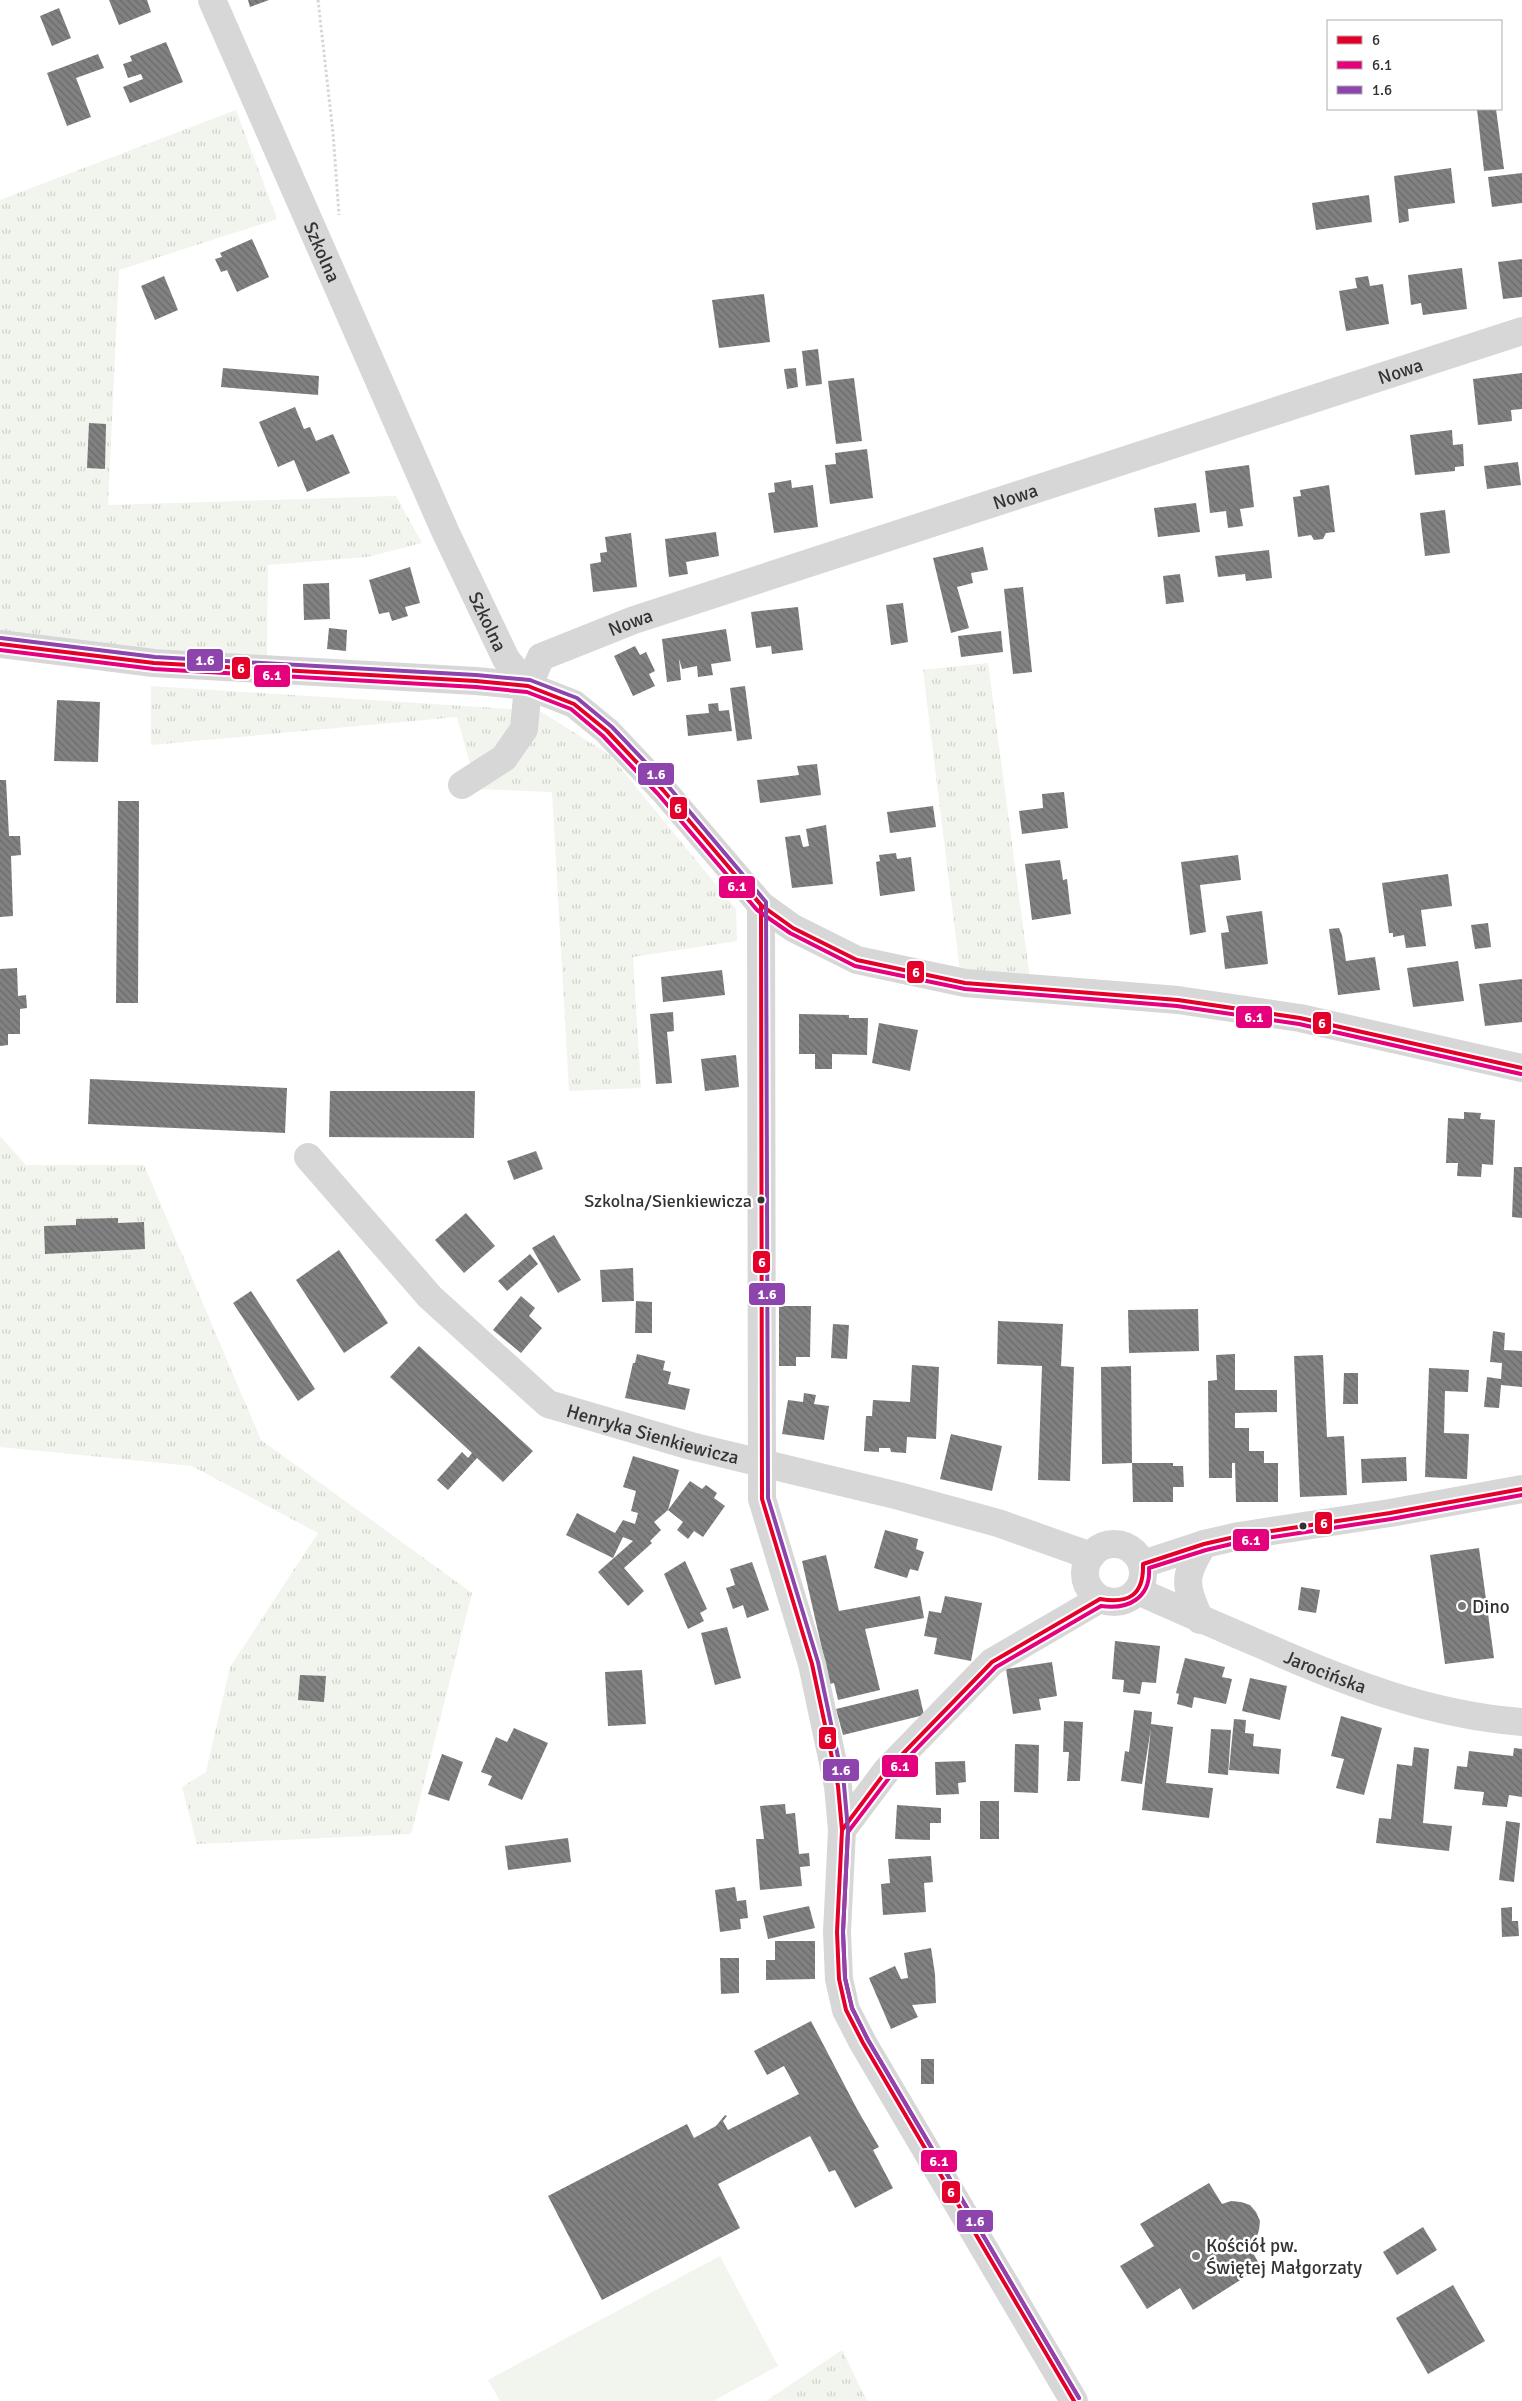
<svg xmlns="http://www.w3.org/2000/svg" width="1522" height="2401" viewBox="0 0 1522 2401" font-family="Signika,sans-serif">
	<defs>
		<pattern id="grass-tufts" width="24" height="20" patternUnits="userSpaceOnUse" patternTransform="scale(1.25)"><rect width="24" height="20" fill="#f1f5ed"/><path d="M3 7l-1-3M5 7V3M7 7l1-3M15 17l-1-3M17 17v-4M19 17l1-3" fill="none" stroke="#cfd2cc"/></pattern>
		<pattern id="building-back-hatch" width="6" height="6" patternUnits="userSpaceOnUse" patternTransform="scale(1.25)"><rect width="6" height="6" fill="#818181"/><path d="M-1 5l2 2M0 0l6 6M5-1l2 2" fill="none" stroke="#6a6a6a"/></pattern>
	</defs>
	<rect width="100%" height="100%" fill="#fff"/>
	<g fill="url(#grass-tufts)">
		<polygon points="236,110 277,219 119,270 108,505 396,496 422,543 367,557 268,565 267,656 91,645 0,630 0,200"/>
		<polygon points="988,663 1030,979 960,971 923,670"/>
		<polygon points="151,686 540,711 610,755 736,909 737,941 633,957 641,1088 569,1091 552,792 477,789 457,717 151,745"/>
		<polygon points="0,1136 26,1165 144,1165 261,1440 472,1593 411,1834 197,1844 182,1787 206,1772 230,1667 318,1533 192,1466 0,1447"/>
		<polygon points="842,2350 867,2401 766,2401"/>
	</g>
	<polygon fill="#f1f5ed" points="720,2256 778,2366 713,2401 500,2401 488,2380"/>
	<g fill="url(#building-back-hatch)">
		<polygon points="109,0 147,0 151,12 119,25"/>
		<polygon points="248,0 269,0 250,7"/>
		<polygon points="59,8 71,38 52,46 40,16"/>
		<polygon points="166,42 183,82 130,103 123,87 143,79 141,74 128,78 123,64 132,61 130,56"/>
		<polygon points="98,54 104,68 76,78 91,117 67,126 47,73"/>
		<polygon points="1477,109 1496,109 1504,169 1484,171"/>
		<polygon points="1451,168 1455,203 1408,209 1409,221 1399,223 1394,176"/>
		<polygon points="1522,173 1522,203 1492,207 1488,177"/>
		<polygon points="1369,195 1372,222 1316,230 1312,203"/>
		<polygon points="252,239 269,277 237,292 227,270 221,272 215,259 222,257 220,253"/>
		<polygon points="1522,259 1522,297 1503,299 1498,262"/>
		<polygon points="1462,268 1467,309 1423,315 1421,303 1411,305 1408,275"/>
		<polygon points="164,276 178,310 155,320 141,286"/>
		<polygon points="1368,276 1370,286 1383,284 1389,324 1346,331 1339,291 1357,288 1355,278"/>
		<polygon points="764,294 770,342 719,348 712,300"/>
		<polygon points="818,349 822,384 806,386 802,351"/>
		<polygon points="223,368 319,376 318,395 221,387"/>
		<polygon points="796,368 798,387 787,389 784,369"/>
		<polygon points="1522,373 1522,409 1511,410 1512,421 1478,425 1473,379"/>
		<polygon points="854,378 862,441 836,444 828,381"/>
		<polygon points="295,407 304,429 310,427 316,441 333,434 350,473 307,492 294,460 278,467 259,422"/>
		<polygon points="89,423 106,424 105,469 87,468"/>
		<polygon points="1452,430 1453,445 1463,444 1464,466 1455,467 1455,471 1415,475 1410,435"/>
		<polygon points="867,449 873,498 830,504 825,465 836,464 835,453"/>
		<polygon points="1518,462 1521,485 1487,489 1484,466"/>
		<polygon points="1249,465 1254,507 1240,509 1243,526 1228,528 1226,511 1210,513 1205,471"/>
		<polygon points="791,480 792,488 813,485 818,527 774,533 768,493 775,492 774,483"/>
		<polygon points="1329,485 1335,532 1326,533 1323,539 1314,540 1311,535 1298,537 1293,497 1301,496 1300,490"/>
		<polygon points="1196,503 1200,532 1158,537 1154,508"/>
		<polygon points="1445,510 1450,553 1425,556 1420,513"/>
		<polygon points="716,532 719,556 686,562 688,574 669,577 665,539"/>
		<polygon points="631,533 637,587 593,592 590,564 601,562 600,553 607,552 605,537"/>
		<polygon points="983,547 988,570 971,573 973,583 957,587 969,628 951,633 933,558"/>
		<polygon points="1269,550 1272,578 1246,581 1245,574 1218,577 1215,556"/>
		<polygon points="410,567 420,603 405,607 408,616 392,621 389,612 379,614 369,580"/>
		<polygon points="1180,574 1184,602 1166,604 1163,576"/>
		<polygon points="329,583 330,619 304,620 303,584"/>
		<polygon points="1023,587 1032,672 1013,674 1004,589"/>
		<polygon points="903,603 908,642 891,645 886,605"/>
		<polygon points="798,607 803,650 772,654 771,646 756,648 751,612"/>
		<polygon points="329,628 347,630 346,651 327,649"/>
		<polygon points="726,629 731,661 711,664 713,675 698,677 697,666 682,669 679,659 681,680 667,682 662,639"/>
		<polygon points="1001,631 1003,652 961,657 958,636"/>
		<polygon points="635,646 640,655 646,652 655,671 649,674 655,686 633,696 614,656"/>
		<polygon points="745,686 752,739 737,741 730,688"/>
		<polygon points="57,700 100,702 98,762 54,761"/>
		<polygon points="718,703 719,711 729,710 732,731 688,736 686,715 709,713 708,704"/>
		<polygon points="817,764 821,795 760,803 757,780 799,775 797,766"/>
		<polygon points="0,780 6,780 9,836 20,836 21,855 11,856 13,916 0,917"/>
		<polygon points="1064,792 1068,828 1022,834 1019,811 1043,808 1042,794"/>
		<polygon points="118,801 139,801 138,1003 116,1003"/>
		<polygon points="933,806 936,827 890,833 887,812"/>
		<polygon points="826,825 833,884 792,888 785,837 800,835 803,847 809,846 806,829"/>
		<polygon points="896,853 897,859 911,857 915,891 880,896 876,862 880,861 879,855"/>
		<polygon points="1238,855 1241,880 1200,885 1206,932 1190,935 1181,862"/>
		<polygon points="1060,860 1063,880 1067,879 1071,914 1032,920 1025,864"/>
		<polygon points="1448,874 1452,906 1421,910 1426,946 1406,948 1404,935 1393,937 1393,933 1389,933 1382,883"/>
		<polygon points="1262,911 1268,964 1225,969 1221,933 1229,932 1226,916"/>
		<polygon points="1488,923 1491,947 1475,949 1471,925"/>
		<polygon points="1339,928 1342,935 1346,961 1375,957 1380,990 1338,995 1329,929"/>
		<polygon points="1458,961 1464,1001 1413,1007 1407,968"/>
		<polygon points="17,968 18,996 26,995 27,1008 20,1009 20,1034 8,1034 8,1045 0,1046 0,969"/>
		<polygon points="722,970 725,995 663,1002 661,977"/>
		<polygon points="1522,979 1522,1022 1485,1026 1479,984"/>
		<polygon points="673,1012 674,1031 667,1032 672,1083 656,1084 650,1014"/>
		<polygon points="799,1014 849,1015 849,1018 868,1018 867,1055 832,1054 832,1069 815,1069 815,1054 799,1054"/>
		<polygon points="879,1023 918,1030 910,1071 872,1063"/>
		<polygon points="736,1055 739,1087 705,1091 701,1059"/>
		<polygon points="90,1079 287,1088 285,1133 88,1124"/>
		<polygon points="330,1091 475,1091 474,1138 329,1137"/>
		<polygon points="1464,1112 1481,1113 1480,1119 1495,1120 1493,1165 1482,1164 1481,1177 1457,1176 1458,1163 1446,1163 1448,1118 1464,1119"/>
		<polygon points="536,1151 543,1169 514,1180 507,1161"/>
		<polygon points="1514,1167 1522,1167 1522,1218 1512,1217"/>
		<polygon points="466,1213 495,1246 464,1273 435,1240"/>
		<polygon points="118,1218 118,1223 144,1222 145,1249 45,1254 44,1226 76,1225 76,1219"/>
		<polygon points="554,1235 581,1280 558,1293 532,1248"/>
		<polygon points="339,1250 388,1323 344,1353 296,1280"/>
		<polygon points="530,1254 538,1264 507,1291 498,1281"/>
		<polygon points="633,1268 634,1301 602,1302 600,1270"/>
		<polygon points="251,1291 315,1389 298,1401 233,1303"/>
		<polygon points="521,1296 535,1308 529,1316 542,1328 521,1353 493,1330"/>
		<polygon points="636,1301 652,1302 652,1333 635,1333"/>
		<polygon points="779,1306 811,1306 810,1357 796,1357 796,1366 779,1366"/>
		<polygon points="1198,1309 1199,1351 1129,1353 1128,1310"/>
		<polygon points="998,1321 1063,1324 1061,1366 1074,1367 1070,1481 1038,1480 1042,1366 997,1364"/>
		<polygon points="833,1324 849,1325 847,1359 831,1358"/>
		<polygon points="1493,1331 1505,1333 1504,1350 1522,1351 1522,1387 1501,1385 1499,1408 1484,1407 1487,1377 1501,1379 1502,1363 1490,1362"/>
		<polygon points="419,1346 533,1451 503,1482 477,1458 448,1490 437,1480 462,1452 468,1458 472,1453 390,1377"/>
		<polygon points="637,1354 665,1361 663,1370 671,1372 668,1384 690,1389 685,1410 625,1398 633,1363 635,1363"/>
		<polygon points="1235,1354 1235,1390 1277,1390 1277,1412 1235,1413 1235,1428 1249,1428 1249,1451 1264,1451 1264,1463 1278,1463 1278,1502 1236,1502 1235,1463 1232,1463 1232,1478 1209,1478 1208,1381 1217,1380 1216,1355"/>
		<polygon points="1323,1355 1327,1437 1344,1436 1347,1495 1300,1497 1294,1356"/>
		<polygon points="912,1365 939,1367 936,1439 907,1437 906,1453 891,1452 890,1448 879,1448 879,1452 864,1451 866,1416 872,1416 873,1400 910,1402"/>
		<polygon points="1131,1366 1132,1463 1102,1464 1101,1367"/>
		<polygon points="1429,1368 1469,1370 1468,1392 1445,1391 1444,1433 1469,1434 1467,1479 1425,1477"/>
		<polygon points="1344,1373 1358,1373 1358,1404 1343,1404"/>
		<polygon points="804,1393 816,1395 814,1404 829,1406 824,1440 782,1434 788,1400 803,1402"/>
		<polygon points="951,1434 1002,1446 992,1491 940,1479"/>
		<polygon points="633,1456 679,1470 668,1510 654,1522 661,1530 650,1541 652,1543 624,1568 644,1591 628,1606 598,1572 633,1541 623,1537 613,1558 566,1535 577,1513 615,1533 623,1520 635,1524 638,1513 631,1511 636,1491 623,1487"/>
		<polygon points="1406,1457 1407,1481 1362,1483 1361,1459"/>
		<polygon points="1132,1463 1173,1463 1173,1466 1183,1466 1184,1487 1173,1487 1173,1502 1133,1502"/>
		<polygon points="690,1481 702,1489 706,1485 717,1493 714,1498 725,1506 703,1537 694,1531 688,1539 677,1530 683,1522 668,1510"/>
		<polygon points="885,1530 918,1539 916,1549 924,1552 918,1571 910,1569 907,1578 874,1568"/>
		<polygon points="1479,1548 1494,1658 1445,1664 1430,1555"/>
		<polygon points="826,1555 839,1611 920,1596 924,1618 865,1629 880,1690 838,1700 834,1683 830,1684 802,1561"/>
		<polygon points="685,1561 707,1609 700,1613 704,1621 688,1629 664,1574"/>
		<polygon points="752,1562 769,1610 747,1618 743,1605 733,1609 726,1588 735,1585 730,1569"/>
		<polygon points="1301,1587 1320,1590 1316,1613 1298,1610"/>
		<polygon points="945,1596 982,1603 971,1661 934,1654 937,1638 924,1636 929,1611 941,1613"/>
		<polygon points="727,1627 741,1678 715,1685 701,1633"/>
		<polygon points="1115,1641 1160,1646 1156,1683 1142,1682 1140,1694 1123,1692 1124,1680 1112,1679"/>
		<polygon points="1185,1658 1225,1667 1222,1677 1232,1679 1226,1704 1194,1697 1192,1708 1177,1704 1179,1694 1176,1693"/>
		<polygon points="1052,1662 1057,1696 1039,1699 1041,1710 1013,1714 1006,1669"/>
		<polygon points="642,1670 646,1724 608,1726 605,1672"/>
		<polygon points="300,1675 326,1676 324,1702 298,1700"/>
		<polygon points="1250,1678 1287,1686 1280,1720 1242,1711"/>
		<polygon points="918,1689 924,1715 843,1735 836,1709"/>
		<polygon points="1134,1710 1152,1712 1151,1724 1173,1727 1166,1783 1213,1788 1209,1818 1142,1810 1151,1728 1142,1784 1121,1781 1125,1751 1129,1752"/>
		<polygon points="1341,1716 1382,1728 1364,1795 1336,1788 1344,1759 1331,1756"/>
		<polygon points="1234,1719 1246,1720 1245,1733 1254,1734 1253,1746 1281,1749 1279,1774 1229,1770"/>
		<polygon points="1064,1721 1083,1722 1080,1781 1067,1781 1069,1752 1063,1752"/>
		<polygon points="514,1728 548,1743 522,1800 488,1785 492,1776 481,1772 496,1737 507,1742"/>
		<polygon points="1211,1729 1231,1730 1228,1775 1208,1773"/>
		<polygon points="1015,1744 1039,1745 1038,1793 1014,1792"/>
		<polygon points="1414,1747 1429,1749 1423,1823 1452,1826 1449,1851 1376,1843 1379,1818 1391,1819 1397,1764 1412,1766"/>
		<polygon points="1514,1748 1522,1749 1522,1797 1509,1795 1507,1807 1482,1805 1484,1792 1454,1789 1457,1766 1467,1767 1469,1751 1513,1756"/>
		<polygon points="442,1754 463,1762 449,1801 428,1794"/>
		<polygon points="965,1761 966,1782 958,1783 959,1794 936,1795 935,1762"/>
		<rect x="980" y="1801" width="19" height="38"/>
		<polygon points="785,1804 786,1814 795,1813 799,1854 809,1853 810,1866 800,1867 802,1886 760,1890 756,1839 764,1839 760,1806"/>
		<polygon points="897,1805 941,1808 941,1823 930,1823 930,1840 895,1839"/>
		<polygon points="1506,1821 1520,1823 1514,1882 1499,1880"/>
		<polygon points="568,1838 571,1862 508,1870 505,1846"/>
		<polygon points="931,1856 933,1882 924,1883 926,1912 883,1915 881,1884 890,1883 888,1859"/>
		<polygon points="735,1887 737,1901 746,1900 748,1918 740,1919 741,1929 720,1932 715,1890"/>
		<polygon points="809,1906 815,1928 768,1939 763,1916"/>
		<polygon points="1512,1907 1512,1921 1518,1921 1519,1936 1502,1937 1501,1908"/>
		<polygon points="775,1941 815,1941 815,1979 766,1980 766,1960 775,1960"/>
		<polygon points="931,1948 935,1974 936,2003 912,2005 918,2017 891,2029 869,1978 895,1966 901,1979 908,1978 904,1953"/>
		<polygon points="720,1958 739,1958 739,1993 721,1994"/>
		<polygon points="811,2021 857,2109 879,2147 873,2150 893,2188 855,2208 835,2170 829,2172 810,2136 718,2184 740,2228 602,2300 548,2196 687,2124 694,2138 716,2126 725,2115 727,2116 723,2121 728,2130 799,2094 784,2066 767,2075 754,2051"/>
		<rect x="921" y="2059" width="13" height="25"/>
		<polygon points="1209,2183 1222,2204 1231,2201 1241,2202 1250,2205 1256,2212 1260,2221 1259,2230 1256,2239 1249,2246 1261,2267 1193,2310 1180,2288 1147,2309 1120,2266 1154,2246 1140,2224"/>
		<polygon points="1423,2227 1437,2250 1397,2275 1383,2252"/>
		<polygon points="1453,2285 1485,2341 1428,2374 1396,2318"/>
	</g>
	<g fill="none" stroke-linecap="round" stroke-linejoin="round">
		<polyline stroke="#d6d6d6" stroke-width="3" stroke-dasharray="2.5 2.5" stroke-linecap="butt" points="318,0 333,133 339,215"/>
		<g stroke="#d7d7d7" stroke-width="28">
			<path id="s1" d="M 212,0 L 445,531 L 506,659 L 528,686 L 574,704 L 607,731 L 663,790 L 761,905 L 793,928 L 857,960 L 965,983 L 1178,1000 L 1300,1018 L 1522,1068"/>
			<polyline points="0,644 154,663 476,681 528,686"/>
			<path id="s2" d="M 462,785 L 504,758 L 524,729 L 528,686 L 541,657 L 634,620 L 1522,331"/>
			<polyline points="761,905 762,1499 812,1664 838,1786 842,1830 837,1932 839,1979 846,2010 863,2043 1074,2401"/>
			<path id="s3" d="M 308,1157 L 430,1297 L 548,1404 L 691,1446 L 899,1496 L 998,1523 L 1091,1556"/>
			<circle cx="1114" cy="1573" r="29"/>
			<polyline points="1143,1564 1204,1544 1239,1536 1390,1513 1522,1489"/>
			<path id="s4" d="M 1138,1591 C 1180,1610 1222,1628 1264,1646 C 1347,1683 1431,1715 1522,1722"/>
			<path d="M 1200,1620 C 1185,1585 1182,1577 1204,1544"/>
			<polyline points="842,1830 887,1770 992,1662 1100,1599"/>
		</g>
		<defs>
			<g id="bus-1">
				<polyline points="0,644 154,663 476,681 528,686 574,704 607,731 663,790 761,905 762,1499 812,1664 838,1786 842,1830 837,1932 839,1979 846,2010 863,2043 1074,2401"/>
				<polyline points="739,879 761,905 793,928 857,960 965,983 1178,1000 1300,1018 1522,1068"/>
				<path d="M 842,1830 L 887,1770 L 992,1662 L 1100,1599 C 1129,1604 1144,1595 1143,1564 L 1204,1544 L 1239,1536 L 1390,1513 L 1522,1489"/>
			</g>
			<g id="bus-2">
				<polyline points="0,650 154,669 476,687 527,692 571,709 603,736 658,794 757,910 790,933 855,966 965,989 1177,1006 1299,1024 1521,1074"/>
				<path d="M 1079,2398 L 868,2040 L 852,2008 L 845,1978 L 843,1932 L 848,1832 L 892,1774 L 996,1667 L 1101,1606 C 1128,1610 1151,1598 1149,1568 L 1206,1550 L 1240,1542 L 1391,1519 L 1522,1495"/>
			</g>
			<polyline id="bus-3" points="1,638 155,657 476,675 530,680 577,698 612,727 668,786 766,902 768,1498 818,1662 844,1785 848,1830 843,1932 845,1978 852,2008 868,2040 1079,2398"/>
		</defs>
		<use href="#bus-1" stroke="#fff" stroke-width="8"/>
		<use href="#bus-2" stroke="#fff" stroke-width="8"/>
		<use href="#bus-3" stroke="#fff" stroke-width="8"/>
		<use href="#bus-1" stroke="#e4002b" stroke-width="4"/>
		<use href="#bus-2" stroke="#e5007d" stroke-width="4"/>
		<use href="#bus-3" stroke="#8e44ad" stroke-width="4"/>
	</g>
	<g fill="#333" stroke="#fff" stroke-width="2">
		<circle cx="761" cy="1200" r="4.5"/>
		<circle cx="1303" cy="1526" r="4.5"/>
	</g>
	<g fill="#7a7a7a" stroke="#fff" stroke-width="2">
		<circle cx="1462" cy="1606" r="5"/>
		<circle cx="1196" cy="2256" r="5"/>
	</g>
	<g text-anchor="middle" stroke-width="5" stroke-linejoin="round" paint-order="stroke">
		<g font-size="18" fill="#333" stroke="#fff" text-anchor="end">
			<text x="752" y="1207">Szkolna/Sienkiewicza</text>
		</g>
		<g font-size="19" fill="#333" stroke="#fff">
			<text dy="7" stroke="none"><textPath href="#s1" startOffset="275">Szkolna</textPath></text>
			<text dy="7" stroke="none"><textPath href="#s2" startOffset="1066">Nowa</textPath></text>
			<text dy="7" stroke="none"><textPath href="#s2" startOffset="661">Nowa</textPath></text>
			<text dy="7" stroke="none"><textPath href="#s1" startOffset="680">Szkolna</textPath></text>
			<text dy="7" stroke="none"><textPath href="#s2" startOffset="256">Nowa</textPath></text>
			<text dy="7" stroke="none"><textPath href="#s3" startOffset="454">Henryka Sienkiewicza</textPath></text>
			<text dy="7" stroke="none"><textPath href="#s4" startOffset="204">Jarocińska</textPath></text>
		</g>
		<g font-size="19" fill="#333" stroke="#fff" text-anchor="start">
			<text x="1472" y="1613">Dino</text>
			<text x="1206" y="2252">Kościół pw.<tspan x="1206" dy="22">Świętej Małgorzaty</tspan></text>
		</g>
	</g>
	<g stroke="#fff" stroke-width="2">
		<rect x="186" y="648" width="38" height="24" rx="5" fill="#8e44ad"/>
		<rect x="231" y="656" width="20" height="24" rx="5" fill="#e4002b"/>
		<rect x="253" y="664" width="38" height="24" rx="5" fill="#e5007d"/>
		<rect x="637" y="762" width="38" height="24" rx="5" fill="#8e44ad"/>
		<rect x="669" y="796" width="19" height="24" rx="5" fill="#e4002b"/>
		<rect x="718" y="875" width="38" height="24" rx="5" fill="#e5007d"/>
		<rect x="906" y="960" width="19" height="24" rx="5" fill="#e4002b"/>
		<rect x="1235" y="1005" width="38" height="24" rx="5" fill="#e5007d"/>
		<rect x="1312" y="1011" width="20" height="24" rx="5" fill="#e4002b"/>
		<rect x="752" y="1250" width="19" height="24" rx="5" fill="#e4002b"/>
		<rect x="748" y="1282" width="38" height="24" rx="5" fill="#8e44ad"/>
		<rect x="1314" y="1511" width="19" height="24" rx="5" fill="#e4002b"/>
		<rect x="1232" y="1528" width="38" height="24" rx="5" fill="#e5007d"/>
		<rect x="818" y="1726" width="19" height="24" rx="5" fill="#e4002b"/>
		<rect x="881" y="1754" width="38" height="24" rx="5" fill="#e5007d"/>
		<rect x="822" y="1758" width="38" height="24" rx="5" fill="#8e44ad"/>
		<rect x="920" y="2149" width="38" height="24" rx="5" fill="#e5007d"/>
		<rect x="941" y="2180" width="20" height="24" rx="5" fill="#e4002b"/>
		<rect x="956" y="2209" width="38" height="24" rx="5" fill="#8e44ad"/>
	</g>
	<g font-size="14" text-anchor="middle" font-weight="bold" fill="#fff">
		<text x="205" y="665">1.6</text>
		<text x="241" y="673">6</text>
		<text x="272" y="680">6.1</text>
		<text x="656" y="779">1.6</text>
		<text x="678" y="813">6</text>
		<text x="737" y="891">6.1</text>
		<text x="916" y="977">6</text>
		<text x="1254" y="1022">6.1</text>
		<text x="1322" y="1028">6</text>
		<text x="762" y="1267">6</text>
		<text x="767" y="1299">1.6</text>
		<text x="1324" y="1528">6</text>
		<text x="1251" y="1545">6.1</text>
		<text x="828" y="1743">6</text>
		<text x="900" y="1771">6.1</text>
		<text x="841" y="1775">1.6</text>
		<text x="939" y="2166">6.1</text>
		<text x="951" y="2197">6</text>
		<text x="975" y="2226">1.6</text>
	</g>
	<rect x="1327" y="20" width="175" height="90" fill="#ffffff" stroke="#adadad"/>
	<rect x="1337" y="36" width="25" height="8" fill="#e4002b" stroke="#adadad"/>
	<text x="1372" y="45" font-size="15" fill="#333333">6</text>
	<rect x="1337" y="61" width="25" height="8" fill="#e5007d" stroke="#adadad"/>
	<text x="1372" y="70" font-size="15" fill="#333333">6.1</text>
	<rect x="1337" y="86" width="25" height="8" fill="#8e44ad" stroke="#adadad"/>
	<text x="1372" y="95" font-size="15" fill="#333333">1.6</text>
</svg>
